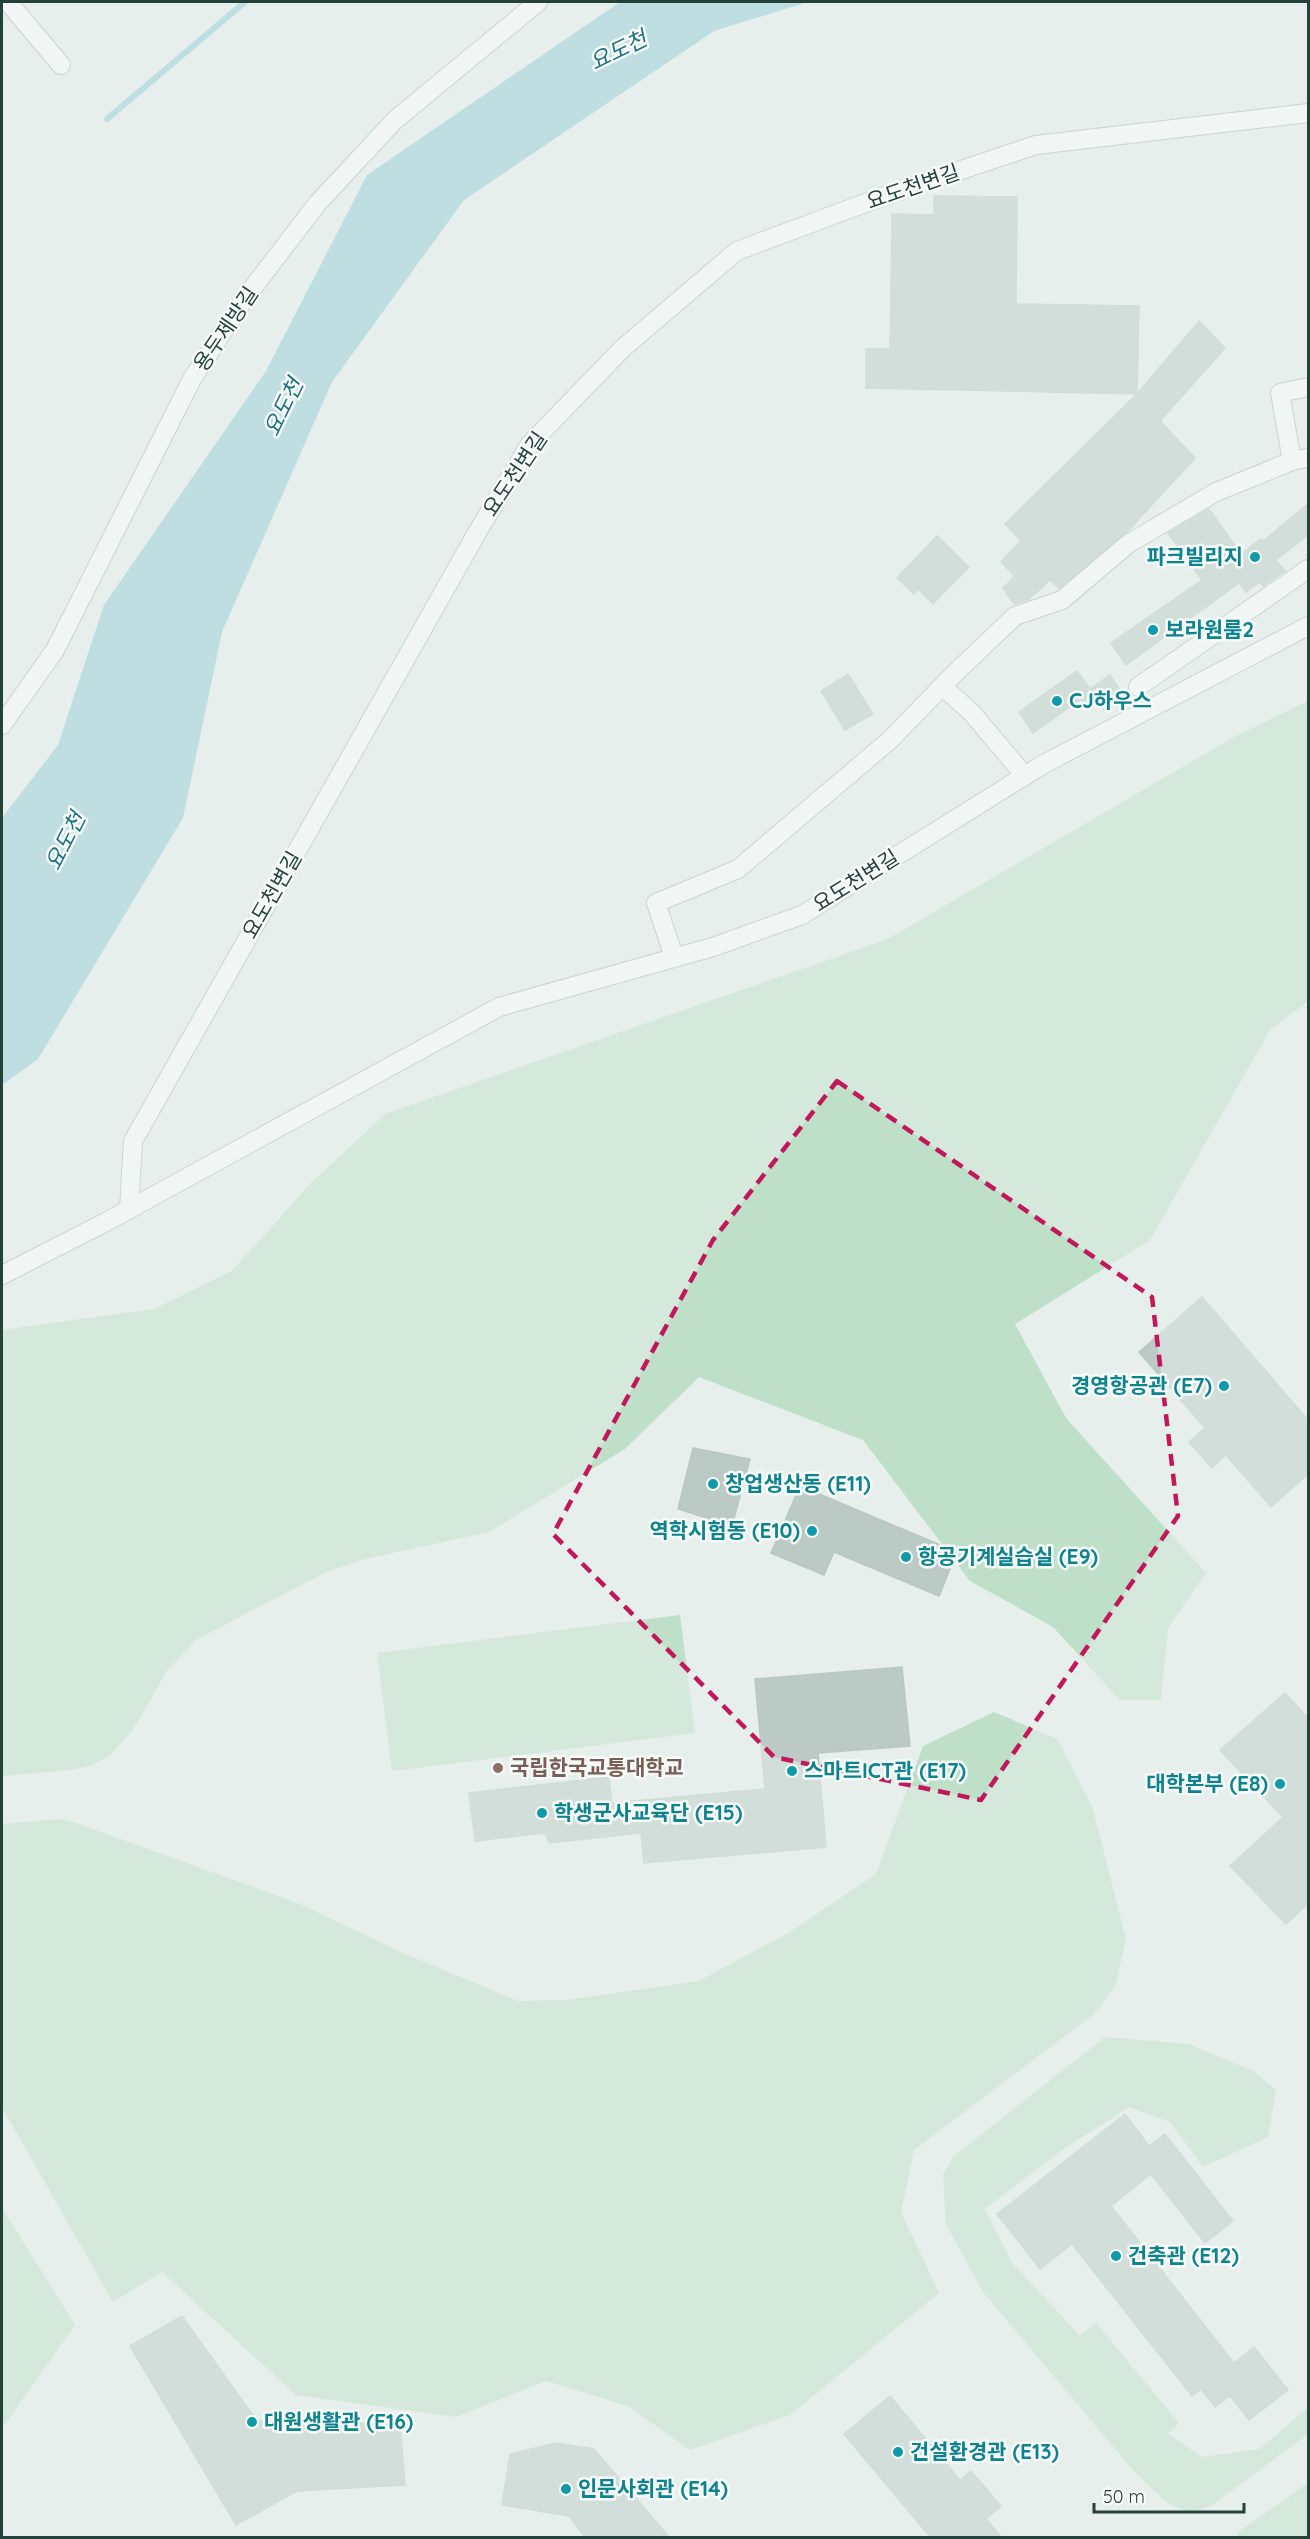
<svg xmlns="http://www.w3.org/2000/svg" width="1310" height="2539" viewBox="0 0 1310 2539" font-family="Quicksand,'Noto Sans KR',sans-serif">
	<rect width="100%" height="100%" fill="#e6efeb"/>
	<g fill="#bfe0c8">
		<polygon points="1308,701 1308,1001 1270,1030 1150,1240 1015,1324 1066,1418 1206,1573 1168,1628 1161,1700 1120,1700 1053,1627 970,1581 863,1440 699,1377 625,1449 489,1532 365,1559 326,1572 196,1640 167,1671 132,1731 109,1756 92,1765 71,1770 2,1776 2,1330 154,1309 232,1271 310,1184 385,1114 888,939 1234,737"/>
		<polygon points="680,1615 695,1733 392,1771 377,1653"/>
		<polygon points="994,1712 1057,1739 1092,1806 1126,1939 1115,1986 1094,2014 914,2150 901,2212 939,2293 790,2415 690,2450 628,2406 546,2381 456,2417 296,2395 162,2272 113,2302 2,2107 2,1824 61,1819 76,1823 300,1904 403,1953 518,2001 566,2000 699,1981 790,1932 876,1874 923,1746"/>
		<polygon points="1105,2037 1188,2044 1253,2071 1276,2090 1268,2137 1203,2167 1170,2122 1129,2107 1062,2150 985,2209 1013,2264 1080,2336 1096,2323 1179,2423 1168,2434 1202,2457 1260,2449 1308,2407 1308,2434 1211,2506 1189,2513 1166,2502 1133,2470 983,2292 946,2224 943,2175 953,2157"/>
		<polygon points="2,2208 75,2325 5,2424 2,2423"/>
		<polygon points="1308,2483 1308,2537 1239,2537 1237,2533"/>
	</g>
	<polygon fill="#8ec9d4" points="620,2 808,2 714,31 464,200 332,382 222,632 183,818 38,1059 2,1085 2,818 58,745 104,605 266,371 367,175"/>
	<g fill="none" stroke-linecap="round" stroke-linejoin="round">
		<polyline stroke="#8ec9d4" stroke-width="6" points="107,119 245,2"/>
	</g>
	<g fill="#bbcac4" stroke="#b8c9c2" stroke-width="1.5">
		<polygon points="934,196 1017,197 1016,304 1139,306 1137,394 866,388 866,349 890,349 892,214 934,215"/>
		<polygon points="1199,321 1225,348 1160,421 1195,458 1127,532 1059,588 1050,580 1029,599 1014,604 1003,588 1015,576 1001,562 1021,541 1005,524 1137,394"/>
		<polygon points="1308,504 1308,535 1276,560 1285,571 1263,586 1260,582 1246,592 1239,583 1126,665 1111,643 1202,580 1168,533 1209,509 1241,554 1261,539 1263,541"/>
		<polygon points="937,536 969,567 933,604 918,589 914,594 897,578"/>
		<polygon points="1077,671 1090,689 1110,675 1125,697 1105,711 1099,702 1088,710 1081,699 1033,733 1019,712"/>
		<polygon points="848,674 873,714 845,730 821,691"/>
		<polygon points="1202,1297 1308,1420 1308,1474 1271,1507 1226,1455 1212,1468 1189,1442 1205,1428 1139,1352"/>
		<polygon points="693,1448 750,1459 732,1526 678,1509"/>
		<polygon points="800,1486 957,1552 939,1596 834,1552 824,1575 771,1553"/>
		<polygon points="902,1667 910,1746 818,1753 826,1847 644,1863 641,1833 549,1843 545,1833 475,1841 469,1793 609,1777 612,1803 765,1789 755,1679"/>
		<polygon points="1285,1693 1308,1718 1308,1904 1286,1924 1230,1866 1283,1817 1220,1750"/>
		<polygon points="1125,2114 1149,2146 1165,2134 1233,2221 1205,2243 1151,2174 1111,2206 1234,2363 1254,2347 1288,2390 1249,2420 1230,2396 1215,2407 1201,2389 1192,2396 1072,2244 1040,2269 997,2214"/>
		<polygon points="182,2316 257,2421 400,2424 405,2485 297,2491 236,2525 130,2346"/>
		<polygon points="890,2396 960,2480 971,2471 1001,2506 986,2519 1002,2538 931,2538 844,2434"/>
		<polygon points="556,2443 594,2449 670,2538 586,2538 569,2516 502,2505 510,2454"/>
	</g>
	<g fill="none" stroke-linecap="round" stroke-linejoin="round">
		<defs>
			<g id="minor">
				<polyline points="8,2 61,65"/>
				<polyline points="1292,461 1280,393 1308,387"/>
				<polyline points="942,686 972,713 1025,776"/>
				<polyline points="1138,687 1308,569"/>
				<polyline points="2,725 55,650 192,379 245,298 317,204 395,120 538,2"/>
				<polyline points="674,957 656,903 738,869 891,739 952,676 1015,616 1062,600 1128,544 1216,492 1292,461 1308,458"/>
				<polyline points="129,1209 133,1141 478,531 530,444 623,348 737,251 884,196 1036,145 1308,113"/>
				<polyline points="2,1275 104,1223 499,1007 713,947 802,915 1042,765 1308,626"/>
			</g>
		</defs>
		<use href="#minor" stroke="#a8b8b2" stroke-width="20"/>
		<use href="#minor" stroke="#fff" stroke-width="18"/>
	</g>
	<path d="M0 0H1310V2539H0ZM 837,1081 L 1152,1297 L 1178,1516 L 981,1800 L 774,1757 L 553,1534 L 713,1240 Z" fill="#e6efeb" fill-opacity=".55" fill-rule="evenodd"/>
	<path fill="none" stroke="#c2185b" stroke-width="4.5" stroke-dasharray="12 8" stroke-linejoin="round" d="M 837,1081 L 1152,1297 L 1178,1516 L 981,1800 L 774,1757 L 553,1534 L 713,1240 Z"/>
	<g fill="#0f9aa8" stroke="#f7fbf9" stroke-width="2">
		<circle cx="1255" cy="557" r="6"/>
		<circle cx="1153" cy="630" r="6"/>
		<circle cx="1057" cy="701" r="6"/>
		<circle cx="1224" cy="1386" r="6"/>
		<circle cx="713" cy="1484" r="6"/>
		<circle cx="812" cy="1531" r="6"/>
		<circle cx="906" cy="1557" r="6"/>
		<circle cx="792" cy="1771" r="6"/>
		<circle cx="1280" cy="1784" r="6"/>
		<circle cx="542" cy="1813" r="6"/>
		<circle cx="1116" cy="2256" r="6"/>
		<circle cx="252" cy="2422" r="6"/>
		<circle cx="898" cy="2452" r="6"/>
		<circle cx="566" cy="2489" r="6"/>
	</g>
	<circle fill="#8d6e63" stroke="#f7fbf9" stroke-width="2" cx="498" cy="1768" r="6"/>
	<g text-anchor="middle" stroke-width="5" stroke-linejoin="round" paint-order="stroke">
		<g font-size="21" fill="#24423a" stroke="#f7fbf9">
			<text transform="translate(913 187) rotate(-19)" y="7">요도천변길</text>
			<text transform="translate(226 329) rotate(-56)" y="7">용두제방길</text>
			<text transform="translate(515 474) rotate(-56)" y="7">요도천변길</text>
			<text transform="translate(856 881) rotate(-32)" y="7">요도천변길</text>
			<text transform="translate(272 895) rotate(-60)" y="7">요도천변길</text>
		</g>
		<g font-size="21" font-weight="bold" fill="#0d838f" stroke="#f7fbf9" text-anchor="start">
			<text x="1243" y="564" text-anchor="end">파크빌리지</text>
			<text x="1165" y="637">보라원룸2</text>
			<text x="1069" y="708">CJ하우스</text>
			<text x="1212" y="1393" text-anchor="end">경영항공관 (E7)</text>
			<text x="725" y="1491">창업생산동 (E11)</text>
			<text x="800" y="1538" text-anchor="end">역학시험동 (E10)</text>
			<text x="918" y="1564">항공기계실습실 (E9)</text>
			<text x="804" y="1778">스마트ICT관 (E17)</text>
			<text x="1268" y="1791" text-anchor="end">대학본부 (E8)</text>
			<text x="554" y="1820">학생군사교육단 (E15)</text>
			<text x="1128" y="2263">건축관 (E12)</text>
			<text x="264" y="2429">대원생활관 (E16)</text>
			<text x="910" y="2459">건설환경관 (E13)</text>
			<text x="578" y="2496">인문사회관 (E14)</text>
		</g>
		<g font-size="21" font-weight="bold" fill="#785e54" stroke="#f7fbf9" text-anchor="start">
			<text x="510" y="1775">국립한국교통대학교</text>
		</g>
		<g font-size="22" font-style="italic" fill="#1c6f80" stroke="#f7fbf9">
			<text transform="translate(618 50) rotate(-26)" y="8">요도천</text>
			<text transform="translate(283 407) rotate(-64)" y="8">요도천</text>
			<text transform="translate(65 841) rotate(-63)" y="8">요도천</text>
		</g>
	</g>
	<rect width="1310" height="2539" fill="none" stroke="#24423a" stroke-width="6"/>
	<path d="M1094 2503v9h150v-9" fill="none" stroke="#24423a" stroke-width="3"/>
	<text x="1103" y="2503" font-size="18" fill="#24423a" stroke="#f7fbf9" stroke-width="4.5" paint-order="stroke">50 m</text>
</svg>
